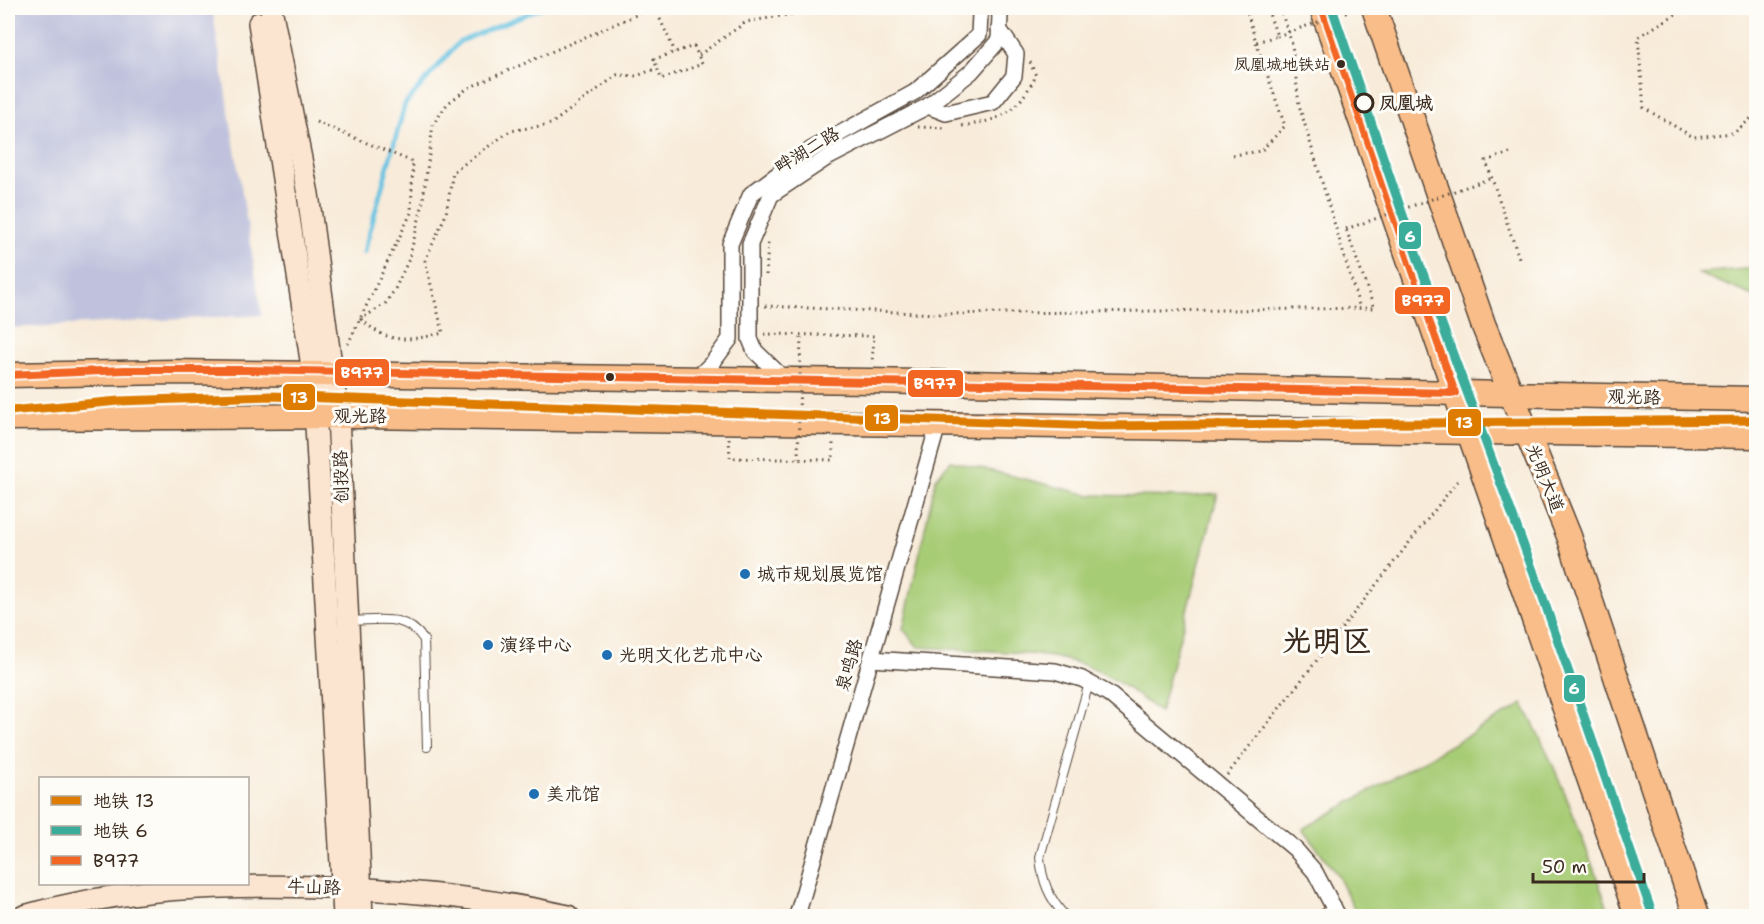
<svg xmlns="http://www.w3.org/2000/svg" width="1764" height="924" viewBox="0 0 1764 924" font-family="'Shantell Sans','LXGW WenKai TC',sans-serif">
	<rect width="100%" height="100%" fill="#fdfcf7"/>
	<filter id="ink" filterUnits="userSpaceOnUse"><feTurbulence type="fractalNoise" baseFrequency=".0167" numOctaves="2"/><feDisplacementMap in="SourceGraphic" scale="12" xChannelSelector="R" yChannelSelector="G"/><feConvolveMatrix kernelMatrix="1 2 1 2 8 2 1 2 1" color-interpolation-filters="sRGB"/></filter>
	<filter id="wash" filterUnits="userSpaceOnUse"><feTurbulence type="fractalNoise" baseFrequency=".008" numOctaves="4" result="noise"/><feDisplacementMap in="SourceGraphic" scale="24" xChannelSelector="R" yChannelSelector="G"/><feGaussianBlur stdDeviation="1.35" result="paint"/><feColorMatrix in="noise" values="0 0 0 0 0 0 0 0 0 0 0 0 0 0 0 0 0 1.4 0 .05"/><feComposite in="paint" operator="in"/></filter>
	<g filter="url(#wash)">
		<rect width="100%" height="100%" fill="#f8ebd9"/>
		<polygon fill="#c0c2dd" points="8,8 212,8 262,315 8,328"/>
		<g fill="#a7cc76" stroke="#717b4a" stroke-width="1.5">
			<polygon points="1756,268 1756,297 1697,273"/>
			<path d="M 951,461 L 1090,495 L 1180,497 L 1218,494 L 1160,712 C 1138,696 1117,679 1091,668 C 1048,649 967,651 918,647 L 903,629 L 936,478 Z"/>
			<path d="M 1523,704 C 1559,770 1583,840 1609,911 L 1607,916 L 1358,916 L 1338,876 L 1303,829 Z"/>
		</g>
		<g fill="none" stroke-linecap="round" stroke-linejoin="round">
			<polyline stroke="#64c2e2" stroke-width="4.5" points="364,252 405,104 459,42 541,8"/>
		</g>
	</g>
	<g filter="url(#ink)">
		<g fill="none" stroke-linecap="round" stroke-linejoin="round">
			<defs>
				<g id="lane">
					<path d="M 348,621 C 378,621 405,612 424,640 L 427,747"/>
					<path d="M 1065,916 C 1049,898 1042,881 1040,857 L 1089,683"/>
					<polyline points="1319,916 1334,908"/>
				</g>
				<g id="street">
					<polyline points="928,106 946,113 993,102 1014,76 1016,54 999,29"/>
					<polyline points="697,378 713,362 730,339 730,244 751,194 812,149 915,92 979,35 980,14 977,8"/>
					<polyline points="784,379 755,351 750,339 750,244 771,195 825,159 928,106 971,72 999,40 1000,15 997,8"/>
					<polyline points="871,659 1055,671 1082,679 1109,694 1295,849 1315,872 1338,916"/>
					<polyline points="797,916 938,425"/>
				</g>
				<g id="secondary">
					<polyline points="271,8 308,194 338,416 362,916"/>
					<polyline points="259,23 313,373 344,916"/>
					<path d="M 24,916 C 127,887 219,884 325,887 C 407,890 488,898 568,916"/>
				</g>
				<g id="primary">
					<polyline points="1322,8 1637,916"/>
					<polyline points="1374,8 1483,324 1569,536 1696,916"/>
					<polyline points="8,375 172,372 871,381 1756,399"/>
					<polyline points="8,418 358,416 1756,436"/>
				</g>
			</defs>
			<use href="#lane" stroke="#57473a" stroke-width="10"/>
			<use href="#street" stroke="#57473a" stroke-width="18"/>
			<use href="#secondary" stroke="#57473a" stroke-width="24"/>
			<use href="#primary" stroke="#57473a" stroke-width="27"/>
			<g stroke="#57473a" stroke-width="3" stroke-dasharray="1.5 4.5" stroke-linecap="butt">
				<path d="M 652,8 L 468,88 L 447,104 L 433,125 L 422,207 L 409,259 L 395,289 L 385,304 L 361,319 C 389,345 407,341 443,333 L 425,261 L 446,214 L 453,172 L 510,131 L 551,124 L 617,75 L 637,76 L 657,68"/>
				<polyline points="655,8 675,52"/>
				<polyline points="1246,8 1256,42 1277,36 1267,8"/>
				<polyline points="1280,8 1292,44 1299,105 1360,309"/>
				<polyline points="1686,8 1638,37 1644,108 1693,137 1734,133 1756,114"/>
				<polyline points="1751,8 1756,26"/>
				<polygon points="694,46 702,64 661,79 654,59"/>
				<polyline points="699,55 746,22 805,12 811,8"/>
				<polyline points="316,122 413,162 411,213 346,348"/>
				<path d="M 962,126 C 1003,120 1016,113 1036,76 L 1030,62"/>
				<polyline points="918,127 947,128"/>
				<polyline points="1510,153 1486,161 1519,258"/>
				<polyline points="1233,155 1261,151 1285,126 1256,42"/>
				<polyline points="766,275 768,243"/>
				<polyline points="765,306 939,314 1374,308 1346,229"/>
				<polyline points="764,334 874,336 872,364"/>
				<polyline points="729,438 730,458 833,460 833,442"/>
				<polyline points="1227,775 1459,479"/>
			</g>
			<use href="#lane" stroke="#fff" stroke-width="8"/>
			<use href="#street" stroke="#fff" stroke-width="15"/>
			<use href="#secondary" stroke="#fce5d0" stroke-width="21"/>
			<use href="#primary" stroke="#f8bd89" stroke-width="24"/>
			<g stroke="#57473a" stroke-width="3" stroke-dasharray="1.5 4.5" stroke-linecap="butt">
				<polyline points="1277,36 1359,8"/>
				<polyline points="1346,229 1492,178"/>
				<polyline points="798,459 801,335"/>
			</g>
			<defs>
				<polyline id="bus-1" points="8,375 125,370 244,370 1455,393 1322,8"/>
			</defs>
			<use href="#bus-1" stroke="#fdfcf7" stroke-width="12"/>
			<use href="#bus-1" stroke="#f26522" stroke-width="8"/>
			<defs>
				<polyline id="metro-1" points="8,411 119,401 271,396 1100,426 1756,420"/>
				<polyline id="metro-2" points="1332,8 1420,265 1542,595 1653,916"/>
			</defs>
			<use href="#metro-1" stroke="#fdfcf7" stroke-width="14"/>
			<use href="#metro-2" stroke="#fdfcf7" stroke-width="14"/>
			<use href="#metro-1" stroke="#de7c00" stroke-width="9"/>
			<use href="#metro-2" stroke="#3aad9a" stroke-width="9"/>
		</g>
	</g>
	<g fill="#3b2a1e" stroke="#fdfcf7" stroke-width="2">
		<circle cx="1341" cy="64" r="5"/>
		<circle cx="610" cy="377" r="5"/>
	</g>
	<circle fill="#fdfcf7" stroke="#3b2a1e" stroke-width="3" cx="1364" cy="103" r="9"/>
	<g fill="#1f6fb2" stroke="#fdfcf7" stroke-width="2">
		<circle cx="745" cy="574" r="6"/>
		<circle cx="488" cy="645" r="6"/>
		<circle cx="607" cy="655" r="6"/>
		<circle cx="534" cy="794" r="6"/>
	</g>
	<g text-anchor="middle" stroke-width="6" stroke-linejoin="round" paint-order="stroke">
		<g font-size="16" fill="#3b2a1e" stroke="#fdfcf7" text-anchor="end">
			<text x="1330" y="70">凤凰城地铁站</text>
		</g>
		<g font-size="18" font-weight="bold" fill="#3b2a1e" stroke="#fdfcf7" text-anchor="start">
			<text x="1379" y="109">凤凰城</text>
		</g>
		<g font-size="18" fill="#3b2a1e" stroke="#fdfcf7">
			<text transform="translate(807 150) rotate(-31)" y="6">畔湖二路</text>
			<text transform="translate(1634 397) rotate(1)" y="6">观光路</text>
			<text x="360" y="422">观光路</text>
			<text transform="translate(341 477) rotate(-92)" y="6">创投路</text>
			<text transform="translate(1545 478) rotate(68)" y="6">光明大道</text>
			<text transform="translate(849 665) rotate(-74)" y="6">泉鸣路</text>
			<text transform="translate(314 887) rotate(2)" y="6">牛山路</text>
		</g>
		<g font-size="18" fill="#3b2a1e" stroke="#fdfcf7" text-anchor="start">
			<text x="757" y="580">城市规划展览馆</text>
			<text x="500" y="651">演绎中心</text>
			<text x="619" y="661">光明文化艺术中心</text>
			<text x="546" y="800">美术馆</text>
		</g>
		<g font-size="30" font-weight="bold" fill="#3b2a1e" stroke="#fdfcf7">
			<text x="1327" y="651">光明区</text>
		</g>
	</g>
	<g stroke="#fdfcf7" stroke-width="2">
		<rect x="1398" y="221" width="24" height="29" rx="6" fill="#3aad9a"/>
		<rect x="1394" y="286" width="57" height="29" rx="6" fill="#f26522"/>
		<rect x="334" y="358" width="56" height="29" rx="6" fill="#f26522"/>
		<rect x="907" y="369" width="57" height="29" rx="6" fill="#f26522"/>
		<rect x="282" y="383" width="34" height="28" rx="6" fill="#de7c00"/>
		<rect x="864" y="404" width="35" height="28" rx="6" fill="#de7c00"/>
		<rect x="1447" y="408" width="35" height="29" rx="6" fill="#de7c00"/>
		<rect x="1563" y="674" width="23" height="29" rx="6" fill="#3aad9a"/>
	</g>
	<g font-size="16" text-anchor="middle" font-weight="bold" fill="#fff">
		<text x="1410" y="242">6</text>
		<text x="1423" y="306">B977</text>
		<text x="362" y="378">B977</text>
		<text x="935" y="389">B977</text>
		<text x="299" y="403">13</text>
		<text x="882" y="424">13</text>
		<text x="1464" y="428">13</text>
		<text x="1574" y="694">6</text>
	</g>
	<rect width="1764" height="924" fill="none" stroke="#fdfcf7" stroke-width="30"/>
	<rect x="39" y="777" width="210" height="108" fill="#fdfcf7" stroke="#afa8a0" stroke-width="1.5"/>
	<rect x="51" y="796" width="30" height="9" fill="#de7c00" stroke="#afa8a0" stroke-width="1.5"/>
	<text x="93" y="807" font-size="18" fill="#3b2a1e">地铁 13</text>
	<rect x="51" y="826" width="30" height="9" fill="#3aad9a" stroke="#afa8a0" stroke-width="1.5"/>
	<text x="93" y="837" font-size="18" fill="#3b2a1e">地铁 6</text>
	<rect x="51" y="856" width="30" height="9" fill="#f26522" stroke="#afa8a0" stroke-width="1.5"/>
	<text x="93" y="867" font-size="18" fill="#3b2a1e">B977</text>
	<path d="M1533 873v9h111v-9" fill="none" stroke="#3b2a1e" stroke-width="3"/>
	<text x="1542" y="873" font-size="18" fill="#3b2a1e" stroke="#fdfcf7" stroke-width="4.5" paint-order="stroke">50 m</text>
</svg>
